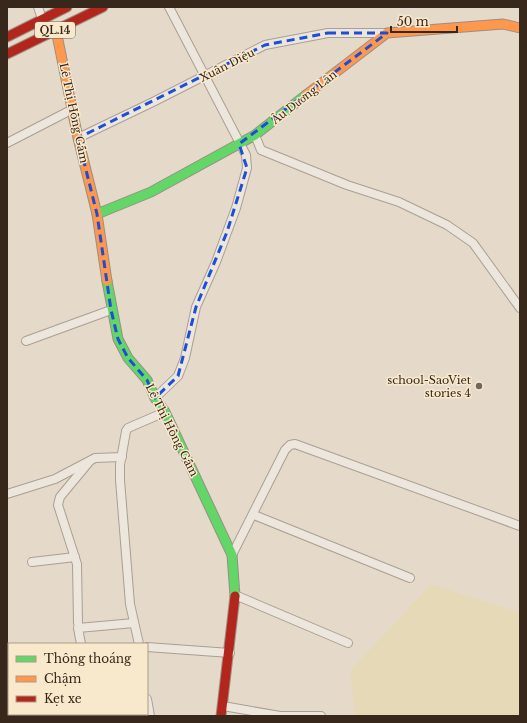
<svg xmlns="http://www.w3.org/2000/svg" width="527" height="723" viewBox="0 0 527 723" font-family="'Libre Baskerville',serif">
	<rect width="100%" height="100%" fill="#e5dac9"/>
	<polygon fill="#e6d9b8" points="431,584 520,613 520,716 355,716 350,671"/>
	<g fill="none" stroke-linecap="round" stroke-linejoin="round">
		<defs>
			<g id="street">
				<polyline points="38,7 42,19"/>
				<polyline points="255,135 261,150 347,185 399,202 447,225 473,243 520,308"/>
				<polyline points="78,138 153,102 265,45 328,33 387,33"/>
				<polyline points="7,143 73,109"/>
				<polyline points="26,341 111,310"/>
				<polyline points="155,398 178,376 185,358 196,307 216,262 236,208 247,168 246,155 169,7"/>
				<polyline points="7,494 55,479 95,458 122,457"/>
				<polyline points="254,515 410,578"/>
				<polyline points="232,555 285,450 290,445 295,444 520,526"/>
				<polyline points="32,562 75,557"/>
				<polyline points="235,595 348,643"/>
				<polyline points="78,623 77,564 58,505 60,497 89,462"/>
				<polyline points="81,644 78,628 134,623"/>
				<polyline points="139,644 130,604 120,480 120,465 126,431 128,428 165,412"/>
				<polyline points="147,647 230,653"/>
				<polyline points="147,699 150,716"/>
				<polyline points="223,706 280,716 321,716"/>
			</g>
			<g id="fast">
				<polyline points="97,214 151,192 255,135 306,95"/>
				<polyline points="107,281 118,339 128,358 147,380 155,398 165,412 232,555 235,596"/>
			</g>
			<g id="slow">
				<polyline points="56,30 78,138 97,214 107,281"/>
				<polyline points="306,95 387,33 503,24 520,28"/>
			</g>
			<g id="jam">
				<polyline points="7,37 67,7"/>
				<polyline points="7,54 103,7"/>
				<polyline points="221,716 235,596"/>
			</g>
		</defs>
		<use href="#street" stroke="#aa9f93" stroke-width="10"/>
		<use href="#fast" stroke="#998f83" stroke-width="11"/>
		<use href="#slow" stroke="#998f83" stroke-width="11"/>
		<use href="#jam" stroke="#998f83" stroke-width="11"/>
		<use href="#street" stroke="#ece6dc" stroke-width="8"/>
		<use href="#fast" stroke="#63d668" stroke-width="9"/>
		<use href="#slow" stroke="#ff974d" stroke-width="9"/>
		<use href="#jam" stroke="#b3261e" stroke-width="9"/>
	</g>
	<path fill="none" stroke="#1d4ed8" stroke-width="3" stroke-dasharray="8 5" stroke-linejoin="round" d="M 328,33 L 387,33 L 239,144 L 247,168 L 227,232 L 196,307 L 178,376 L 155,398 L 147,380 L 128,358 L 118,339 L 111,310 L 97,214 L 78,138 L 265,45 Z"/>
	<circle fill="#756658" stroke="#f8e9cd" stroke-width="1.5" cx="479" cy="386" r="4"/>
	<g text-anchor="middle" stroke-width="3" stroke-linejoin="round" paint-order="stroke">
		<rect fill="#f8e9cd" stroke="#726150" stroke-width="1" x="35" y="22" width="40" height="16" rx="3"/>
		<g font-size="10" font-weight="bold" fill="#38271b">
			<text x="55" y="34">QL.14</text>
		</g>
		<g font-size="11" fill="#38271b" stroke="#f8e9cd">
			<text transform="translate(227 65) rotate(-27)" y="4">Xuân Diệu</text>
			<text transform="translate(304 97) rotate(-38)" y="4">Âu Dương Lân</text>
			<text transform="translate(74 113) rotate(78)" y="4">Lê Thị Hồng Gấm</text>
			<text transform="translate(172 430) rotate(63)" y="4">Lê Thị Hồng Gấm</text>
		</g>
		<g font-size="11" fill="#38271b" stroke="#f8e9cd" text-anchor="end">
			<text x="471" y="384">school-SaoViet<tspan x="471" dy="13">stories 4</tspan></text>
		</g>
	</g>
	<rect width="527" height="723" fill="none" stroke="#38271b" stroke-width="16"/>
	<rect x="8" y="643" width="140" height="72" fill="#f8e9cd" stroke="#ab9b86"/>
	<rect x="16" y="656" width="20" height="6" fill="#63d668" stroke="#ab9b86"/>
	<text x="44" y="663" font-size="12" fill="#38271b">Thông thoáng</text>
	<rect x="16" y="676" width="20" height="6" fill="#ff974d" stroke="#ab9b86"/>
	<text x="44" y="683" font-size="12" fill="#38271b">Chậm</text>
	<rect x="16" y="696" width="20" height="6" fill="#b3261e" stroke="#ab9b86"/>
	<text x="44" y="703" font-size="12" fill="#38271b">Kẹt xe</text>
	<path d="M391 26v6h66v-6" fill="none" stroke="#38271b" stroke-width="2"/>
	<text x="397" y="26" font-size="12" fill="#38271b" stroke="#f8e9cd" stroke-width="3" paint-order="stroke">50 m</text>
</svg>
